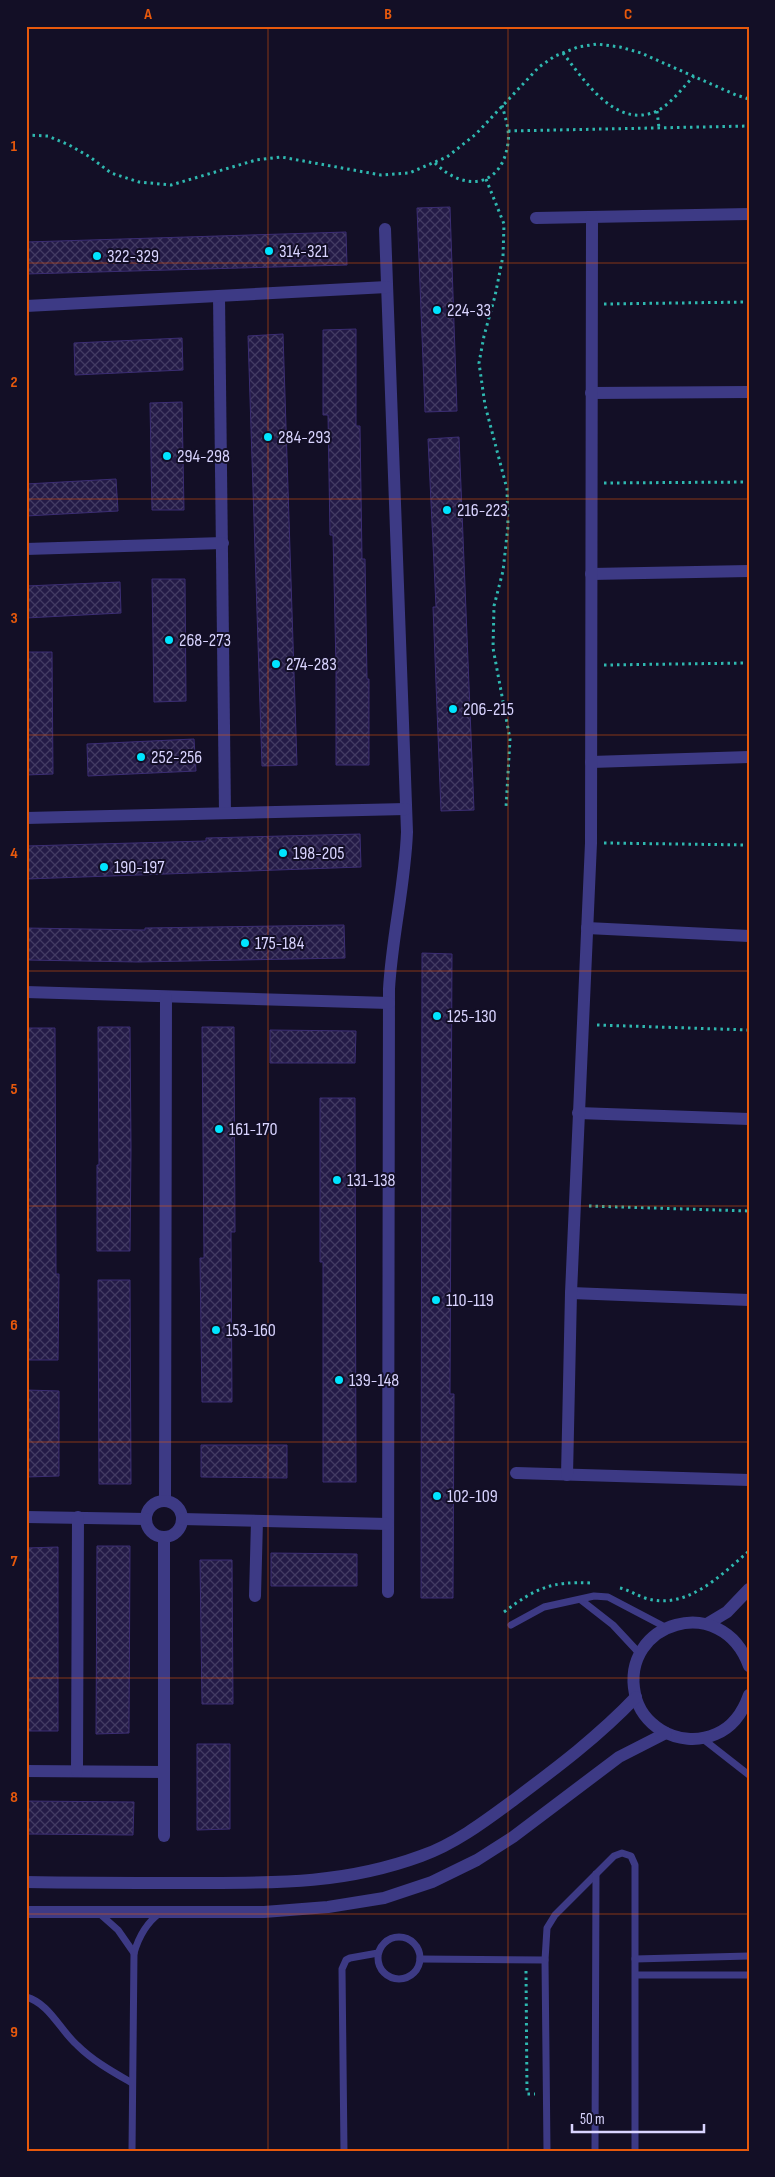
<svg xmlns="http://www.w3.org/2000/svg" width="775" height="2177" viewBox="0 0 775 2177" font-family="'Sofia Sans Condensed',sans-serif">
	<defs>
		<pattern id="building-cross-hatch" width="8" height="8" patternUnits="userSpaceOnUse" patternTransform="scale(1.25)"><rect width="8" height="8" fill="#241b47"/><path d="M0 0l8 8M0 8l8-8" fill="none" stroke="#433b63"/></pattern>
	</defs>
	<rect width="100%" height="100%" fill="#130f26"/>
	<g fill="url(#building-cross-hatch)" stroke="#3b2d73">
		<polygon points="450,207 457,411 425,412 417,208"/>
		<polygon points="346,232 347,265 26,274 26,242"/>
		<polygon points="356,329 356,426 360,426 362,559 365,559 367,679 369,679 369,765 336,765 336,667 333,535 330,535 328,415 323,415 323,330"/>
		<polygon points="283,334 297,765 262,766 248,336"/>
		<polygon points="182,338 183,370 75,375 74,343"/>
		<polygon points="182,402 184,510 152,510 150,403"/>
		<polygon points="459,437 474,810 441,811 433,607 436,607 428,439"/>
		<polygon points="116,479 118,511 26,516 26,484"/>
		<polygon points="152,579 185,579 186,701 154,702"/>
		<polygon points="120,582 121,613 26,618 26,586"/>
		<polygon points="26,652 52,652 53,774 26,775"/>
		<polygon points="194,739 196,771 88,776 87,744"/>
		<polygon points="360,834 361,867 27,879 26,846 206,841 206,838"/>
		<polygon points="344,925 345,958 138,962 26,960 26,928 145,930 145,928"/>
		<polygon points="422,953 452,954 450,1394 454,1394 453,1598 421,1598"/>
		<polygon points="98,1027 130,1027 131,1149 130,1251 97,1251 97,1165 99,1165"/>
		<polygon points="202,1027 234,1027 235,1232 231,1232 232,1402 202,1402 200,1258 204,1258"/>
		<polygon points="26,1028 55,1028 56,1274 59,1274 58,1360 26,1360"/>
		<polygon points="270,1030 356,1031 355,1063 270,1063"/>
		<polygon points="320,1098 355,1098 356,1482 323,1482 323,1262 320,1262"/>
		<polygon points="98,1280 130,1280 131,1484 99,1484"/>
		<polygon points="27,1390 59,1391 59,1476 26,1477"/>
		<polygon points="201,1445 287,1445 287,1478 201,1477"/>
		<polygon points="97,1546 130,1546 129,1733 96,1734"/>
		<polygon points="58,1547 58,1731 26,1731 26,1548"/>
		<polygon points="271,1553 357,1554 357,1586 271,1586"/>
		<polygon points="200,1560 232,1560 233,1704 202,1704"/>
		<polygon points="197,1744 230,1744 230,1829 197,1830"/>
		<polygon points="26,1801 134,1802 133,1835 26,1834"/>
	</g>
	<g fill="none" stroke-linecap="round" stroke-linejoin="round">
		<g stroke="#2fb8b0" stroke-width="3" stroke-dasharray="2.5 4" stroke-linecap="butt">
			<path d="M 563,53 C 584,80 616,130 657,111 C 671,104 683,87 694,76"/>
			<polyline points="657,111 659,128"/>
			<polyline points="508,131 749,126"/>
			<polyline points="26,135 48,136 69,145 90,157 111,173 139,182 171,185 256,160 281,157 381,175 409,173 447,157 476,134 539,67 555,56 578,47 597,44 620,47 641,53 736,95 749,99"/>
			<path d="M 435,163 C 464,192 502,188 508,143 C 510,130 505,117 502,105"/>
			<polyline points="486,179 504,224 503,256 495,296 484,336 479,363 485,405 507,489 508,526 503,571 494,606 493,648 510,739 506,808"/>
			<polyline points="604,304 749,302"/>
			<polyline points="604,483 749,482"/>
			<polyline points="604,665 749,663"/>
			<polyline points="604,843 749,845"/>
			<polyline points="597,1025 749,1030"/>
			<polyline points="589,1206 749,1211"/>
			<path d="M 620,1588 C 629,1590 636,1595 645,1598 C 686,1611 720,1576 749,1551"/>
			<path d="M 504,1612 C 536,1588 551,1581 592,1583"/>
			<polyline points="526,1971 527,2094 535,2094"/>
		</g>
		<g stroke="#3d3a85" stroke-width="7">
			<polyline points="581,1600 613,1625 640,1654"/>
			<polyline points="511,1625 544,1607 594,1596 608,1597 667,1628"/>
			<polyline points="703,1739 749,1775"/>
			<polyline points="100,1914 118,1930 134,1953"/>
			<circle cx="399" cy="1958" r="21"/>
			<polyline points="420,1959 545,1960"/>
			<polyline points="635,1959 749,1956"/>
			<polyline points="636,1975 749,1975"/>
			<path d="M 26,1997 C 49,2003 60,2030 77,2045 C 93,2061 113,2072 132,2083"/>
			<path d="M 132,2151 L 134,1953 C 139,1936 146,1923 160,1913"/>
			<polyline points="344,2151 342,1969 346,1960 350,1958 378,1953"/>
			<polyline points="547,2151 545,1960 547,1928 555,1915 614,1856 622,1853 631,1856 635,1865 635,2151"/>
			<polyline points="595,2151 596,1874"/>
		</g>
		<g stroke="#3d3a85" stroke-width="12">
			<polyline points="536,218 749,214"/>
			<path d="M 385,229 L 407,832 C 405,885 392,936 389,989 L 388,1592"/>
			<polyline points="219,296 225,813"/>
			<polyline points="26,306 387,287"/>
			<polyline points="591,393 749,392"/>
			<polyline points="26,549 223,543"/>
			<polyline points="591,574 749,571"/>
			<polyline points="591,762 749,757"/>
			<polyline points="26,818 406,809"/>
			<polyline points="587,928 749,936"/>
			<polyline points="26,992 389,1003"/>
			<polyline points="578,1113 749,1119"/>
			<polyline points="571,1293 749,1300"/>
			<polyline points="516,1473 749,1480"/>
			<polyline points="567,1475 571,1293 591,843 592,217"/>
			<polyline points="165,1501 166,997"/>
			<circle cx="164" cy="1519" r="18"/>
			<polyline points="26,1517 146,1519"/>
			<polyline points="182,1519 388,1524"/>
			<polyline points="255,1596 257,1521"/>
			<polyline points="707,1624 727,1612 749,1589"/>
			<path d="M 749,1666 C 722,1591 620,1622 635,1694 C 638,1709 648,1722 661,1730 C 677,1740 698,1742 716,1734 C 733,1727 743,1712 749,1695"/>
			<polyline points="26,1771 164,1772"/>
			<polyline points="77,1771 78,1517"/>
			<polyline points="164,1836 164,1537"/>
			<path d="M 26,1882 C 81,1883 135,1883 189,1883 C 271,1883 342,1885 421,1856 C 453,1845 484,1822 511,1802 C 555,1769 598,1737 636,1697"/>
			<polyline points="26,1912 264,1912 328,1907 384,1898 432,1882 477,1860 513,1837 619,1757 666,1733"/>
		</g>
	</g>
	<path fill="none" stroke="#e8590c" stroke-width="1" stroke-opacity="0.55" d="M 268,26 L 268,2151M 508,26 L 508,2151M 26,263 L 749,263M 26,499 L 749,499M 26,735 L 749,735M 26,971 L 749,971M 26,1206 L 749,1206M 26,1442 L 749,1442M 26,1678 L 749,1678M 26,1914 L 749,1914"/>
	<g fill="#00e5ff" stroke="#130f26" stroke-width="2">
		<circle cx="269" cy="251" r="5"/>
		<circle cx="97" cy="256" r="5"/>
		<circle cx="437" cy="310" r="5"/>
		<circle cx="268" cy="437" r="5"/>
		<circle cx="167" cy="456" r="5"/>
		<circle cx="447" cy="510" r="5"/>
		<circle cx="169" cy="640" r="5"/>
		<circle cx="276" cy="664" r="5"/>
		<circle cx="453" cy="709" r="5"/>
		<circle cx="141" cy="757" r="5"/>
		<circle cx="283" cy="853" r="5"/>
		<circle cx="104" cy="867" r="5"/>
		<circle cx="245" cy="943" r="5"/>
		<circle cx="437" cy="1016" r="5"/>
		<circle cx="219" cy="1129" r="5"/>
		<circle cx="337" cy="1180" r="5"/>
		<circle cx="436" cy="1300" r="5"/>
		<circle cx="216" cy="1330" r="5"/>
		<circle cx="339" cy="1380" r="5"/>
		<circle cx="437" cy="1496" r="5"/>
	</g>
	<g text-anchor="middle" stroke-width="4" stroke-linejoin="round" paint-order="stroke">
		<g font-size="18" fill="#d9d4ff" stroke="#130f26" text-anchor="start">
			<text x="279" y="257">314-321</text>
			<text x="107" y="262">322-329</text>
			<text x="447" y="316">224-33</text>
			<text x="278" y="443">284-293</text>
			<text x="177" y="462">294-298</text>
			<text x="457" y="516">216-223</text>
			<text x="179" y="646">268-273</text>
			<text x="286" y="670">274-283</text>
			<text x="463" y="715">206-215</text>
			<text x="151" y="763">252-256</text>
			<text x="293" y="859">198-205</text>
			<text x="114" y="873">190-197</text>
			<text x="255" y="949">175-184</text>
			<text x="447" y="1022">125-130</text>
			<text x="229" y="1135">161-170</text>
			<text x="347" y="1186">131-138</text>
			<text x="446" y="1306">110-119</text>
			<text x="226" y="1336">153-160</text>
			<text x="349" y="1386">139-148</text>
			<text x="447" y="1502">102-109</text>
		</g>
	</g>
	<rect width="775" height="2177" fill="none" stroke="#130f26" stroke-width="55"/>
	<path d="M572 2124v8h132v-8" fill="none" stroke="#d9d4ff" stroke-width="2.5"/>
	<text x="580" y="2124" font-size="15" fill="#d9d4ff" stroke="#130f26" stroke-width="4" paint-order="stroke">50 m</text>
	<rect x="28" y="28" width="720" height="2122" fill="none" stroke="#e8590c" stroke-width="2"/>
	<g font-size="16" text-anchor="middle" font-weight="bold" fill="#e8590c">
		<text x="148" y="19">A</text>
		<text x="388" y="19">B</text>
		<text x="628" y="19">C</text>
		<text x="14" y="151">1</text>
		<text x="14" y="387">2</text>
		<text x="14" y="623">3</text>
		<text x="14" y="858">4</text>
		<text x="14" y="1094">5</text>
		<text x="14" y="1330">6</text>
		<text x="14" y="1566">7</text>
		<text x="14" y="1802">8</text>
		<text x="14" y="2037">9</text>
	</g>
</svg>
